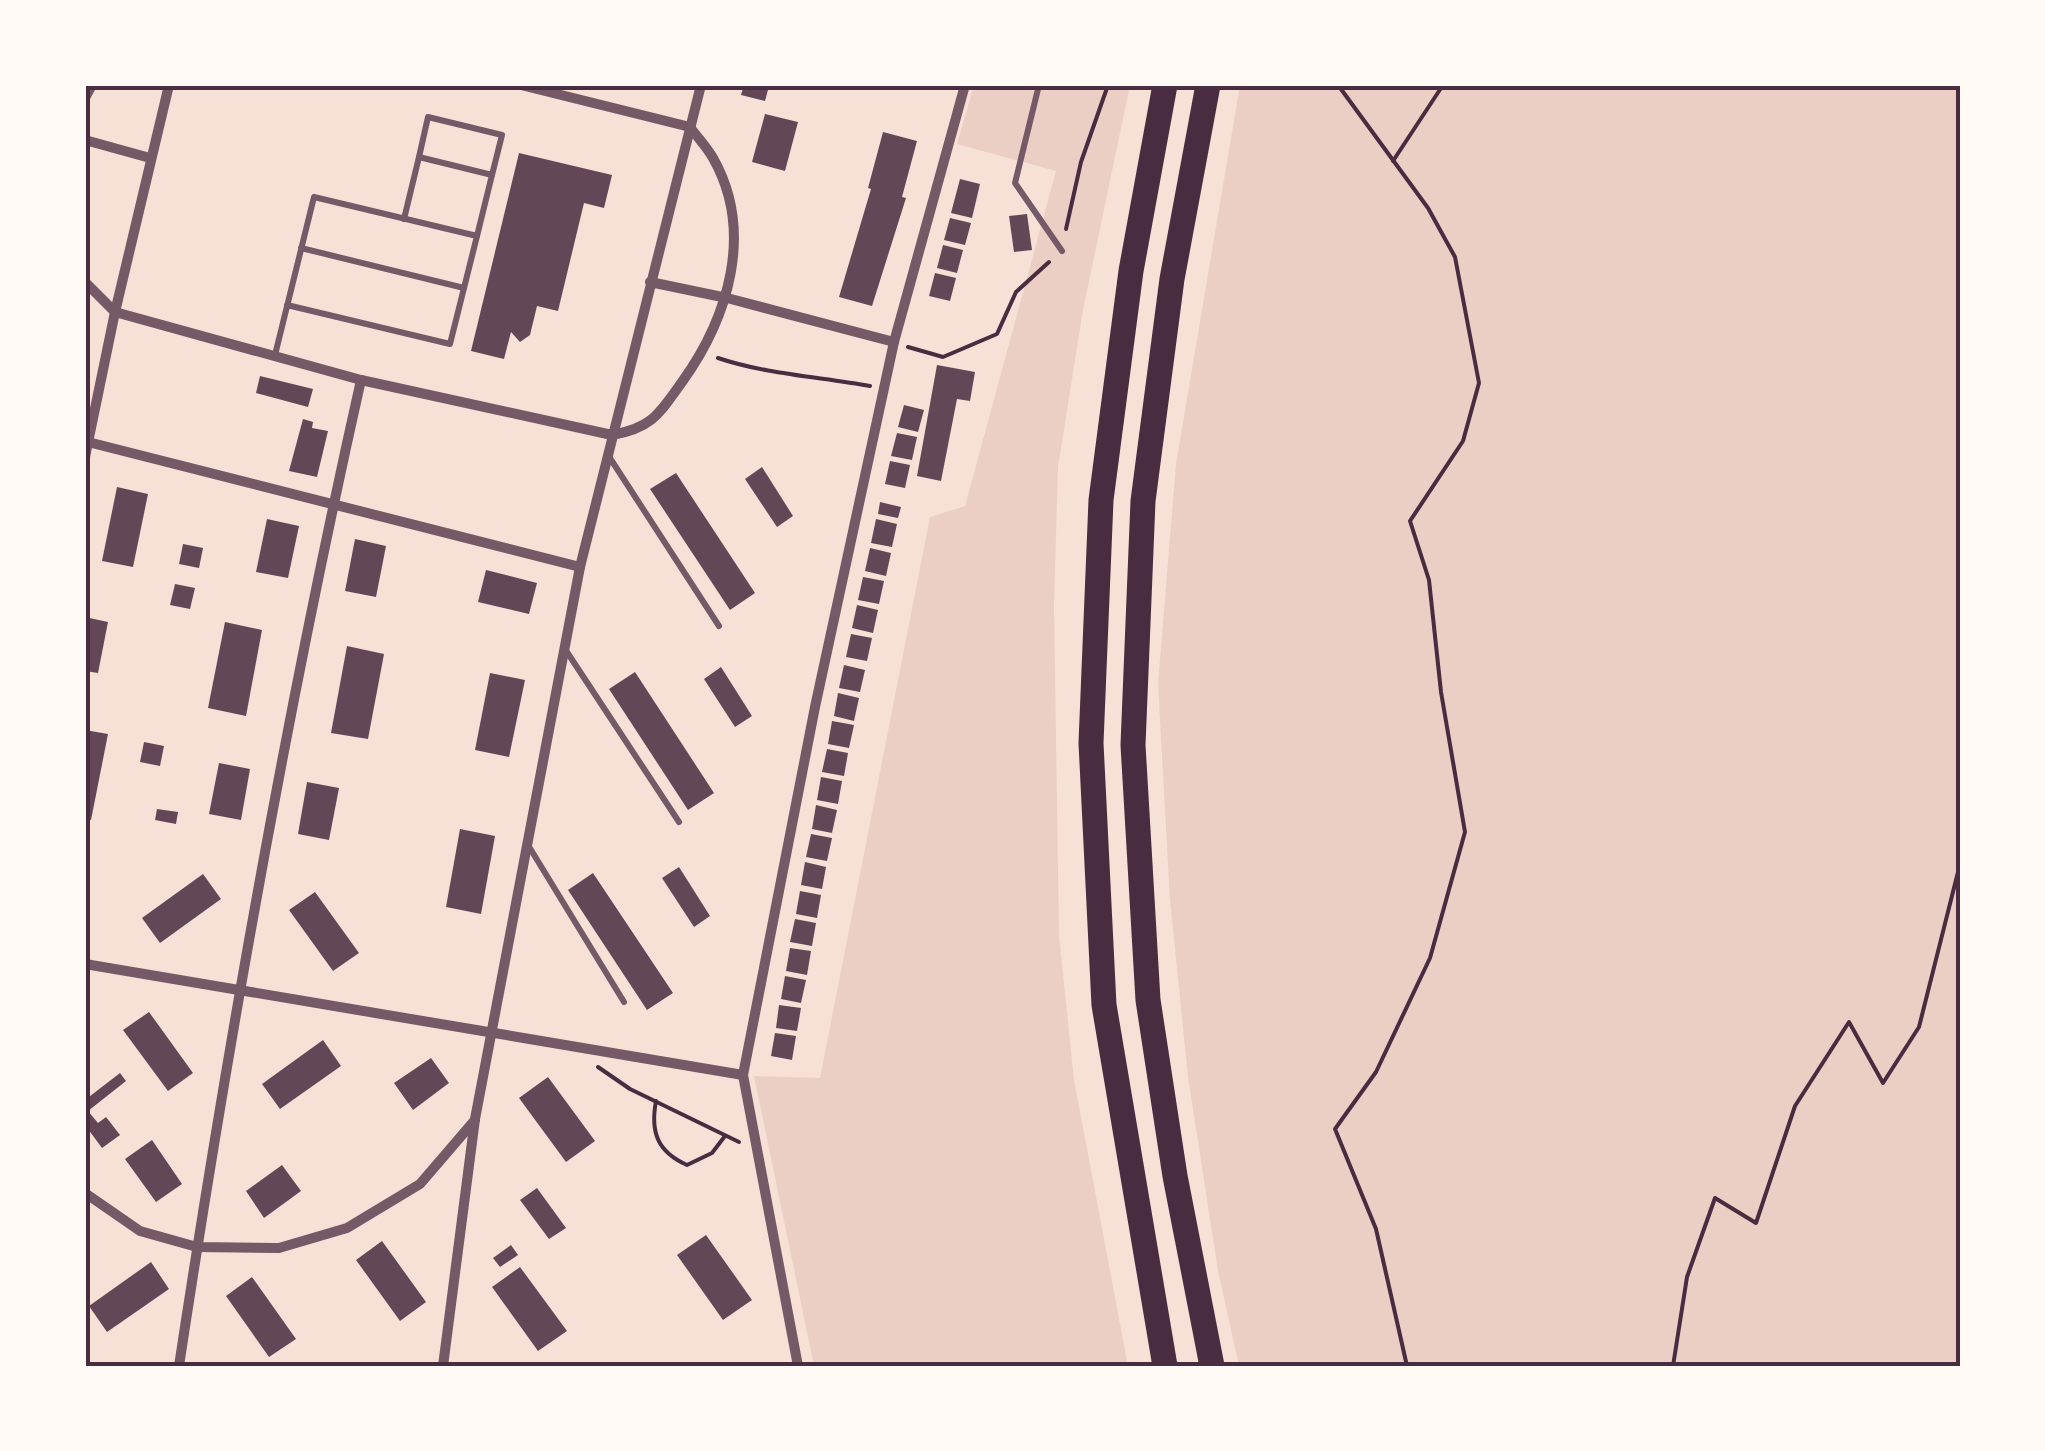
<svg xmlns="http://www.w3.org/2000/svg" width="2045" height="1451" viewBox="0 0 2045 1451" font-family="'Asap Condensed',sans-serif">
	<rect width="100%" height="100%" fill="#f7e1d7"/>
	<g fill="#ebcfc5">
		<polygon points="974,85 1130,85 1083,310 1058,467 1054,605 1059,935 1074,1080 1128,1366 814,1366 754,1076 820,1078 930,517 965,506 1056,171 957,144"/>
		<polygon points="1240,85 1960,85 1960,1366 1239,1366 1218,1271 1188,1077 1170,900 1158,684 1176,464"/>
	</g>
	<g fill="#644757">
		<polygon points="744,85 769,86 765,101 741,95"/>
		<polygon points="765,114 798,122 785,171 752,162"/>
		<polygon points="883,132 917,141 902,197 906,198 872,306 839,297 871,189 868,188"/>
		<polygon points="519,153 612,175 604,208 584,203 558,311 537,306 530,335 520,342 511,332 504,359 471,351"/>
		<polygon points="960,179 980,184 972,218 951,213"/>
		<polygon points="1027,214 1032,250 1014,252 1009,216"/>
		<polygon points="950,218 971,223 965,245 944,240"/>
		<polygon points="943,245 963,250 957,273 937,268"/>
		<polygon points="935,273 956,278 950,301 929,296"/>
		<polygon points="937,365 975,372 970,401 957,399 941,481 917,476"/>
		<polygon points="260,376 313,389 308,407 256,393"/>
		<polygon points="904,405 924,410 918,432 898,427"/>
		<polygon points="303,419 313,422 312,428 328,431 317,477 289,471"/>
		<polygon points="897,433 917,437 912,460 891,456"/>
		<polygon points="890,461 910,465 905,488 885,484"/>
		<polygon points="762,467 793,516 777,527 745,479"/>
		<polygon points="676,473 755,593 730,610 650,489"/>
		<polygon points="117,487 148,494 133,567 102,561"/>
		<polygon points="880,502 901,507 898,518 878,514"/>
		<polygon points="267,519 299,526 288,578 256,572"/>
		<polygon points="876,519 897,524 892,547 871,543"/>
		<polygon points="355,539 386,546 376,597 345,591"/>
		<polygon points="183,544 203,548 199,568 179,564"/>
		<polygon points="870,548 891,553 886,576 865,571"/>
		<polygon points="486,570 537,583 529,614 478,602"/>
		<polygon points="863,577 884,581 879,604 858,600"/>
		<polygon points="175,584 195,588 190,609 170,605"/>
		<polygon points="857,605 878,610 873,633 852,628"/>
		<polygon points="85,617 108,622 98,673 85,671"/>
		<polygon points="225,622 262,630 246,716 208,708"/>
		<polygon points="851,634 872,638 867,661 846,657"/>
		<polygon points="347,646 384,654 368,739 331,733"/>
		<polygon points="844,665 865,670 860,692 839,688"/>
		<polygon points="721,667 752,716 735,727 704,679"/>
		<polygon points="635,672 714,793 688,810 609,689"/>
		<polygon points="490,673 525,680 509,757 475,750"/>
		<polygon points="838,693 859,698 854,721 834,716"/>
		<polygon points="832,721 854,725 849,748 828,744"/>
		<polygon points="85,730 108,734 91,820 85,819"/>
		<polygon points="144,742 164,746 160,766 140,762"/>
		<polygon points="827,749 848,753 844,776 822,772"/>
		<polygon points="219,763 250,769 241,820 209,814"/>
		<polygon points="821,777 842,781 838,804 817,800"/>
		<polygon points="307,782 339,788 329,840 298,834"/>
		<polygon points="816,805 837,810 832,833 812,829"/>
		<polygon points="157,809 178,812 176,824 155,820"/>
		<polygon points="460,829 495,836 481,914 446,907"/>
		<polygon points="811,834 832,838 827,861 806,857"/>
		<polygon points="805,862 826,867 822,889 801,885"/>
		<polygon points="679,867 710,916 694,927 662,878"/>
		<polygon points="593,873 673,993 647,1010 568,890"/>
		<polygon points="203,874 221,899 160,943 142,918"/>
		<polygon points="800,891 821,895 817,918 796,914"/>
		<polygon points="315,892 359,953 333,971 289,910"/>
		<polygon points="795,919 816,923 812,946 790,942"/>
		<polygon points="790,948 811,951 807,975 786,971"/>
		<polygon points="785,976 806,980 801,1003 781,999"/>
		<polygon points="779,1005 801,1008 797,1031 776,1028"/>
		<polygon points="149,1012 193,1073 168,1091 123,1030"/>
		<polygon points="775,1033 796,1036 792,1060 771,1056"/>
		<polygon points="323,1040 341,1066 280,1109 262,1084"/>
		<polygon points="431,1058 449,1083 413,1110 394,1083"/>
		<polygon points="120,1073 126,1081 88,1111 98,1123 106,1117 120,1135 102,1148 85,1125 85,1100"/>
		<polygon points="548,1077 595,1141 566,1162 519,1098"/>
		<polygon points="152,1140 182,1184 156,1202 125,1159"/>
		<polygon points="282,1165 301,1191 264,1218 246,1191"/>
		<polygon points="537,1188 566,1228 549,1239 520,1200"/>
		<polygon points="706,1235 752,1300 723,1320 677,1255"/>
		<polygon points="382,1241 426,1302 400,1321 356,1260"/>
		<polygon points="511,1245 518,1255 500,1267 493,1258"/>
		<polygon points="151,1262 169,1289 107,1332 89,1306"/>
		<polygon points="520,1267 567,1331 538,1351 492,1287"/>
		<polygon points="252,1277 296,1339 269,1357 226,1296"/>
	</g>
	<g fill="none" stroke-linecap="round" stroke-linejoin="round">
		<g stroke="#4a2c40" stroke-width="4">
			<polyline points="1338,85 1428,208 1455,257 1479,383 1463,441 1410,521 1429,580 1441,692 1465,832 1430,958 1376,1072 1335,1129 1376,1229 1407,1366"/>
			<polyline points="1393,161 1443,85"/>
			<polyline points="1066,229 1081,162 1108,85"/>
			<polyline points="908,347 943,357 997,334 1016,292 1049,262"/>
			<path d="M 718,358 C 765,374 820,377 870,386"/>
			<polyline points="598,1067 630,1089 739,1142"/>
			<path d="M 656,1101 C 650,1133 658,1152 687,1165 L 712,1153 L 725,1136"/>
			<polyline points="1673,1366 1687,1277 1715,1198 1756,1223 1795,1106 1849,1022 1883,1083 1919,1027 1960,864"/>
		</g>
		<g stroke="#755966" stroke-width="6">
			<polyline points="1039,85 1015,183 1062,251"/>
			<polyline points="419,157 428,117 502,135 492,175"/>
			<polyline points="404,219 419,157 492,175 477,236"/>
			<polyline points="301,248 464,288"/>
			<polyline points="275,355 314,197 477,236 450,344 287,305"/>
			<polyline points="608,455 719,626"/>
			<polyline points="565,649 679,822"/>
			<polyline points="528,845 624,1002"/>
		</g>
		<g stroke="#755966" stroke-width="10">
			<polyline points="521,85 690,127"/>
			<polyline points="85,98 92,85"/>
			<polyline points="85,140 150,158"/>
			<path d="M 85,282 L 115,312 L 361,380 L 612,435 C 652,428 659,414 682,382 C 728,318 755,232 713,158 C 707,147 697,137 690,127"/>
			<polyline points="650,282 727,298 894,342"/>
			<polyline points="88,442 580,567"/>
			<polyline points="85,457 115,312 169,85"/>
			<polyline points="85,964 743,1075"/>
			<polyline points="85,1193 140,1231 197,1247 279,1248 347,1228 420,1184 475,1120"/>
			<path d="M 179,1366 C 229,1037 288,705 361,380"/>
			<polyline points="443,1366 475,1119 580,567 701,85"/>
			<polyline points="798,1366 743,1075 815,707 894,342 965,85"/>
		</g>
		<g stroke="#4a2c40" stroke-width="25">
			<polyline points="1208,85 1172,279 1143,501 1133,745 1148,1000 1175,1176 1212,1366"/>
			<polyline points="1165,1366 1104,1005 1091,743 1101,500 1131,271 1165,85"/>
		</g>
	</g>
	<rect width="2045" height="1451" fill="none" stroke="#fffaf5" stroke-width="175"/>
	<rect x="88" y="88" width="1870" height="1276" fill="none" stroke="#4a2c40" stroke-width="4"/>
</svg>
